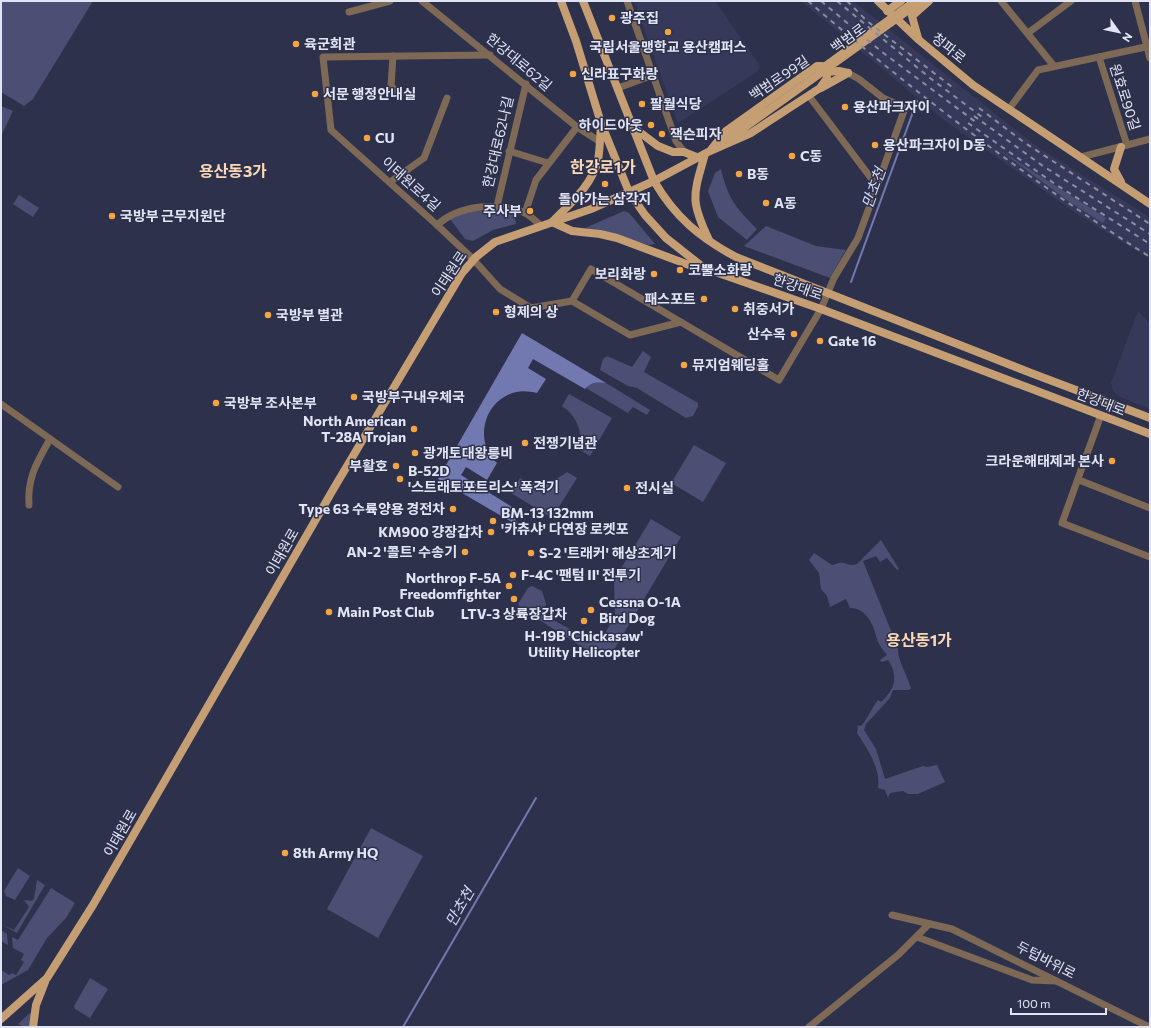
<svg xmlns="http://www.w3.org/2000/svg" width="1151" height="1028" viewBox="0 0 1151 1028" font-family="Commissioner,'Noto Sans KR',sans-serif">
	<rect width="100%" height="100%" fill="#2e314b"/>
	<g fill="#363959">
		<polygon points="634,1 715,1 760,66 757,72 678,123"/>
		<polygon points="801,1 853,1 1036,146 1140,211 1150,218 1150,259 1077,214 945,121"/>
		<polygon points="1138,311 1150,324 1150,409 1120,397 1113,391 1111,383"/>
	</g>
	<g fill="#4b4f73">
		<polygon points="1,1 93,1 33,99 24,106 1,92"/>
		<polygon points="1,106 13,111 1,136"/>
		<polygon points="998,149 1106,218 1103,223 1071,203"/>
		<path d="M 721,169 C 728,199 736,208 757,229 L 747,240 L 718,217 L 708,191 L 715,173 Z"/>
		<polygon points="19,195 39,208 33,217 13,204"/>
		<polygon points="497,209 514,214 516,224 493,230 473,241 465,239 450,219 464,212"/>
		<polygon points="624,211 629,213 655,244 649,245 606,232 585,228"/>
		<polygon points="766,226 816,246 846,250 830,278 744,246"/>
		<polygon points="643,351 651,357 644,372 698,403 698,406 693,416 686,418 637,388 628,386 600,370 603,359 607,356 632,367"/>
		<polygon points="597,382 606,383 650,410 647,415 633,407 628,413 586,388 589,385"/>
		<path d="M 569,394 L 612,418 L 590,456 L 580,450 C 583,432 577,416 562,406 Z"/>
		<polygon points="694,445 726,463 703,502 673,484 673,480"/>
		<path d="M 567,472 L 577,478 L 552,518 L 511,493 L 520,478 C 536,487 553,483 567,472 Z"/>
		<polygon points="651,519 681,537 609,658 600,658 520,608 518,604 528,588 532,586 542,591 546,604 544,612 546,616 588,639 601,640 615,616 614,580"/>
		<path d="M 881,540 L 899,569 L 897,570 L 887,558 L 880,562 L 876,556 L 863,561 L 898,648 C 897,660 908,676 911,689 L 908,690 L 893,690 L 890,698 L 866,724 L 864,730 L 876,749 L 885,779 L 923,766 L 927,767 L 937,765 L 945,782 L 918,794 L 908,794 L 903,791 L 890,793 L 888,798 L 885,790 L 878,788 C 881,769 867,748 857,733 L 858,725 L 861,726 C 869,717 871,709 878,700 L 881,702 C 895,689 899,676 888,660 L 882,662 L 880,660 L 887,655 C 884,651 878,644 877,639 C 874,626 867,608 850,608 L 846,599 L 830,607 L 827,596 L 821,589 L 819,573 L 809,560 L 814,553 L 832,565 C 834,565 837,563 839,563 C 846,562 848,567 857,564 Z"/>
		<polygon points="371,828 423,856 378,938 327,909"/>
		<polygon points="18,868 30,876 15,900 6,896 4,891"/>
		<polygon points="37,880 45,885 17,933 1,924 14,930 29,907 24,900 31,901 34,899"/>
		<polygon points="51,888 75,903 66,918 47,938 28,970 1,985 1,970 9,975 12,973 16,975 24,962 21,960 24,954 13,948 12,937 18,940"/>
		<polygon points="1,930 7,934 8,945 1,941"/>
		<polygon points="90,978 108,989 90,1018 75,1009 74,1006"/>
		<polygon points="30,1013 33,1015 33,1027 24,1027 18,1024"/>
	</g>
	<path fill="#7279b1" d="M 522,333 L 606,383 C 598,382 591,382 585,389 L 533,359 L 528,368 L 546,379 L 537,393 C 529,391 518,390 510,394 C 482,405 475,444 497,463 L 487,480 L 466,467 L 461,475 L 512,507 C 512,516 516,522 522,528 L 438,479 Z"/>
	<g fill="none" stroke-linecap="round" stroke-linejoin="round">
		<g stroke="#7279b1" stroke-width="2">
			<polyline points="851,282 917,101"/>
			<polyline points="403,1027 536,798"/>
		</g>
		<g stroke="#7d6955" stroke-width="7">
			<polyline points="422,1 577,127 599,141"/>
			<polyline points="627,1 676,141 684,152"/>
			<polyline points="1001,1 1054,66"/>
			<polyline points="1135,1 1150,58"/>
			<polyline points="349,12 390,1"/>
			<polyline points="1028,33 1071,1"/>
			<polyline points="490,55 323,57 331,130 437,225 473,259 500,289 531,308 572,301"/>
			<polyline points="393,56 391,86 400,95"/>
			<polyline points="1099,57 1127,145"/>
			<polyline points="848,73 859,79 883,98 905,108 877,186"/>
			<polyline points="618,88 653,75"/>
			<polyline points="1009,109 1038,70 1150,46"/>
			<polyline points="509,151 548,163"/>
			<polyline points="1081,157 1150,139"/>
			<polyline points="390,182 424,158 447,98"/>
			<polyline points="497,206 526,84"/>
			<polyline points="525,213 536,180 577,127"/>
			<path d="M 437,225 C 459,205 496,202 523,212 C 530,215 536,221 541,226"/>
			<path d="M 681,322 L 630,335 L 572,301 L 591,269 C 654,306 716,343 779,380 L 821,309 L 834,278 L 858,238 L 877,186 L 809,96"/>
			<polyline points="1,404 118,487"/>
			<polyline points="1101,415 1062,523 1150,557"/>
			<polyline points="1079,480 1150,508"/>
			<path d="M 29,505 C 27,478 37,462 50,439"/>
			<polyline points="892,915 952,929 1149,1027"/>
			<polyline points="917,937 1032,980 1056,981"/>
			<polyline points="809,1027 898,955 929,924"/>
		</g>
		<g stroke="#c59e74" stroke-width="8">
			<polyline points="561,1 576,41 601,123 629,192 645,215 666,238 704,268 821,309 1150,434"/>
			<path d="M 583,1 L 654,181 C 675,217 700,238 736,257 L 1031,373 L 1150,418"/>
			<polyline points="878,1 919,40 973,85 1150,204"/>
			<polyline points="887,11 901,1"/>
			<polyline points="918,38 912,16 929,1"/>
			<polyline points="820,70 915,1"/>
			<polyline points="827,72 839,71 848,73"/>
			<polyline points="821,88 848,73"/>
			<polyline points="634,128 658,146 673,152 684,152 699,158"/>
			<polyline points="730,138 921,1"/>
			<polyline points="721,143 762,111"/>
			<path d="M 705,154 C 693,196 690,200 709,240"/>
			<polyline points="1121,182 1114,169 1121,147"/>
			<path d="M 554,220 C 571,203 592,185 598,160 C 600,149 600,137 601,126"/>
			<polyline points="552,222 572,231 600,234 617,238 689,265 703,268"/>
			<polyline points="1,1019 47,978 93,905 334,488 462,273 476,257 495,242 591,209 654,181 710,151 751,133 820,88 827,78 826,70 822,66 817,66 726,131 710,151"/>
			<polyline points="33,1027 36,1005 45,982"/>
		</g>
		<g stroke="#8b8ea3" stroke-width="2" stroke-dasharray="5 5" stroke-linecap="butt">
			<path d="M 808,1 C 916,94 1030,181 1150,257"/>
			<polyline points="821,1 882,52 977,123"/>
			<polyline points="837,1 930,78 982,117"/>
			<polyline points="847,1 867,21 952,87"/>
			<polyline points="979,108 1025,143 1150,224"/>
			<polyline points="974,116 1043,166 1150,234"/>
			<polyline points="968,123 1055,184 1150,244"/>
		</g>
	</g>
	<g fill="#f3a443" stroke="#2e314b" stroke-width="1.5">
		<circle cx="612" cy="18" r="4"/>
		<circle cx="668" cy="32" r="4"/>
		<circle cx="296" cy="44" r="4"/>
		<circle cx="573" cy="74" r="4"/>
		<circle cx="315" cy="94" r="4"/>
		<circle cx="642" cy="104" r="4"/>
		<circle cx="845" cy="107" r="4"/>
		<circle cx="651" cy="125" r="4"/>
		<circle cx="662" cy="134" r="4"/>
		<circle cx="367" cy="138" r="4"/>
		<circle cx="875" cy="145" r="4"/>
		<circle cx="792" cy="156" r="4"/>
		<circle cx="739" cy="174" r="4"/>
		<circle cx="605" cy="184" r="4"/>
		<circle cx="766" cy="203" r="4"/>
		<circle cx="530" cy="211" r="4"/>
		<circle cx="112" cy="216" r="4"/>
		<circle cx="680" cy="270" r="4"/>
		<circle cx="654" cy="274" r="4"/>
		<circle cx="704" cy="299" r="4"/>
		<circle cx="735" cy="309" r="4"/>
		<circle cx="496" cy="312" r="4"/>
		<circle cx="268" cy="315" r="4"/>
		<circle cx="794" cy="334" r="4"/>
		<circle cx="820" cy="341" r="4"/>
		<circle cx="684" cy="365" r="4"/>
		<circle cx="354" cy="397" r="4"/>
		<circle cx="216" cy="403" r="4"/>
		<circle cx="414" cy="429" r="4"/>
		<circle cx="525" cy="443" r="4"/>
		<circle cx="415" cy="453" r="4"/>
		<circle cx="1112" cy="461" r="4"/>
		<circle cx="396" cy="466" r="4"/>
		<circle cx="400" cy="479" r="4"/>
		<circle cx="627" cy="488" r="4"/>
		<circle cx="453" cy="509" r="4"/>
		<circle cx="493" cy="521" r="4"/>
		<circle cx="491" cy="532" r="4"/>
		<circle cx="465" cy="552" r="4"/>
		<circle cx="531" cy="553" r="4"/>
		<circle cx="513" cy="575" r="4"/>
		<circle cx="509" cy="586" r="4"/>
		<circle cx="514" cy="599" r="4"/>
		<circle cx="591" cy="610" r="4"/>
		<circle cx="329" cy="612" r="4"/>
		<circle cx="584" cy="621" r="4"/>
		<circle cx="285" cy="853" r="4"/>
	</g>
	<g text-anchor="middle" stroke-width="3" stroke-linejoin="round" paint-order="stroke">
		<g font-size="14" font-weight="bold" fill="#e1e4f5" stroke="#2e314b" text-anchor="start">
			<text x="620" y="23">광주집</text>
			<text x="304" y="49">육군회관</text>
			<text x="668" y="52" text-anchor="middle">국립서울맹학교 용산캠퍼스</text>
			<text x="581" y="79">신라표구화랑</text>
			<text x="323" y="99">서문 행정안내실</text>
			<text x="650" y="109">팔월식당</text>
			<text x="853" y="112">용산파크자이</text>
			<text x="643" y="130" text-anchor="end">하이드아웃</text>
			<text x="670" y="139">잭슨피자</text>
			<text x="375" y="143">CU</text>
			<text x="883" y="150">용산파크자이 D동</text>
			<text x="800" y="161">C동</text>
			<text x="747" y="179">B동</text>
			<text x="605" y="204" text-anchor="middle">돌아가는 삼각지</text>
			<text x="774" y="208">A동</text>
			<text x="522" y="216" text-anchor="end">주사부</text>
			<text x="120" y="221">국방부 근무지원단</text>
			<text x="688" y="275">코뿔소화랑</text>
			<text x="646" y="279" text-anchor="end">보리화랑</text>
			<text x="696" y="304" text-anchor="end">패스포트</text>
			<text x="743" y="314">취중서가</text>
			<text x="504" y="317">형제의 상</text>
			<text x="276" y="320">국방부 별관</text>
			<text x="786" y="339" text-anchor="end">산수옥</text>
			<text x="828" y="346">Gate 16</text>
			<text x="692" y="370">뮤지엄웨딩홀</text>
			<text x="362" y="402">국방부구내우체국</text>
			<text x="224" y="408">국방부 조사본부</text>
			<text x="406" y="426" text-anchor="end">North American<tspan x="406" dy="16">T-28A Trojan</tspan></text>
			<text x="533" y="448">전쟁기념관</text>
			<text x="423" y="458">광개토대왕릉비</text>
			<text x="1104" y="466" text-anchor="end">크라운해태제과 본사</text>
			<text x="388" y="471" text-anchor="end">부활호</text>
			<text x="408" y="476">B-52D<tspan x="408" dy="16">'스트래토포트리스' 폭격기</tspan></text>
			<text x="635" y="493">전시실</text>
			<text x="445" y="514" text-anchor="end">Type 63 수륙양용 경전차</text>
			<text x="501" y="518">BM-13 132mm<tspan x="501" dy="16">'카츄샤' 다연장 로켓포</tspan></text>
			<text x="483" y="537" text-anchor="end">KM900 걍장갑차</text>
			<text x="457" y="557" text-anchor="end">AN-2 '콜트' 수송기</text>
			<text x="539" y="558">S-2 '트래커' 해상초계기</text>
			<text x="521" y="580">F-4C '팬텀 II' 전투기</text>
			<text x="501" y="583" text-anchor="end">Northrop F-5A<tspan x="501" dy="16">Freedomfighter</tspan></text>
			<text x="599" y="607">Cessna O-1A<tspan x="599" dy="16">Bird Dog</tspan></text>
			<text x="337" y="617">Main Post Club</text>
			<text x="514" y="619" text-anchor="middle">LTV-3 상륙장갑차</text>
			<text x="584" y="641" text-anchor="middle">H-19B 'Chickasaw'<tspan x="584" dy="16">Utility Helicopter</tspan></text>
			<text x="293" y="858">8th Army HQ</text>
		</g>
		<g font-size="14" fill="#e1e4f5" stroke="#2e314b">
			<text transform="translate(848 38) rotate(-36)" y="5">백범로</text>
			<text transform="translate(949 48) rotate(39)" y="5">청파로</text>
			<text transform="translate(519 62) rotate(40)" y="5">한강대로62길</text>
			<text transform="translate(779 78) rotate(-34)" y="5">백범로99길</text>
			<text transform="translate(1125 97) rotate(72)" y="5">원효로90길</text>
			<text transform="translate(498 142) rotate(-77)" y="5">한강대로62나길</text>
			<text transform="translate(411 184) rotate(42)" y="5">이태원로4길</text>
			<text transform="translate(449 274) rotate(-56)" y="5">이태원로</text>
			<text transform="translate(798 287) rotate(19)" y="5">한강대로</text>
			<text transform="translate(1101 402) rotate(21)" y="5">한강대로</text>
			<text transform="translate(282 552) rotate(-60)" y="5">이태원로</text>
			<text transform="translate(120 833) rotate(-60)" y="5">이태원로</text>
			<text transform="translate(1046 960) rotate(27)" y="5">두텁바위로</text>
		</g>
		<g font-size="15" font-style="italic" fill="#d4d9fb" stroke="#2e314b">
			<text transform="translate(874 188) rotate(-70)" y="5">만초천</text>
			<text transform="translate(460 907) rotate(-60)" y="5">만초천</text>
		</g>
		<g font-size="16" font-weight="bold" fill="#fbd9b6" stroke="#2e314b">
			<text x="603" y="173">한강로1가</text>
			<text x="233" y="177">용산동3가</text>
			<text x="919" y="646">용산동1가</text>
		</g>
	</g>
	<rect width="1151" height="1028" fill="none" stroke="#e1e4f5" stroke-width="4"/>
	<g transform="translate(1119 32) rotate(123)" stroke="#2e314b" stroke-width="3" paint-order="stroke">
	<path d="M0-3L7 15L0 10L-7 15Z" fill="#e1e4f5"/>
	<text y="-6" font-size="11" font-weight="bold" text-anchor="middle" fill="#e1e4f5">N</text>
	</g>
	<path d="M1011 1008v6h95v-6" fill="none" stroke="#e1e4f5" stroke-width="2"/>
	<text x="1017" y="1008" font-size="12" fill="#e1e4f5" stroke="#2e314b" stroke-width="3" paint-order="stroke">100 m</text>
</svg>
